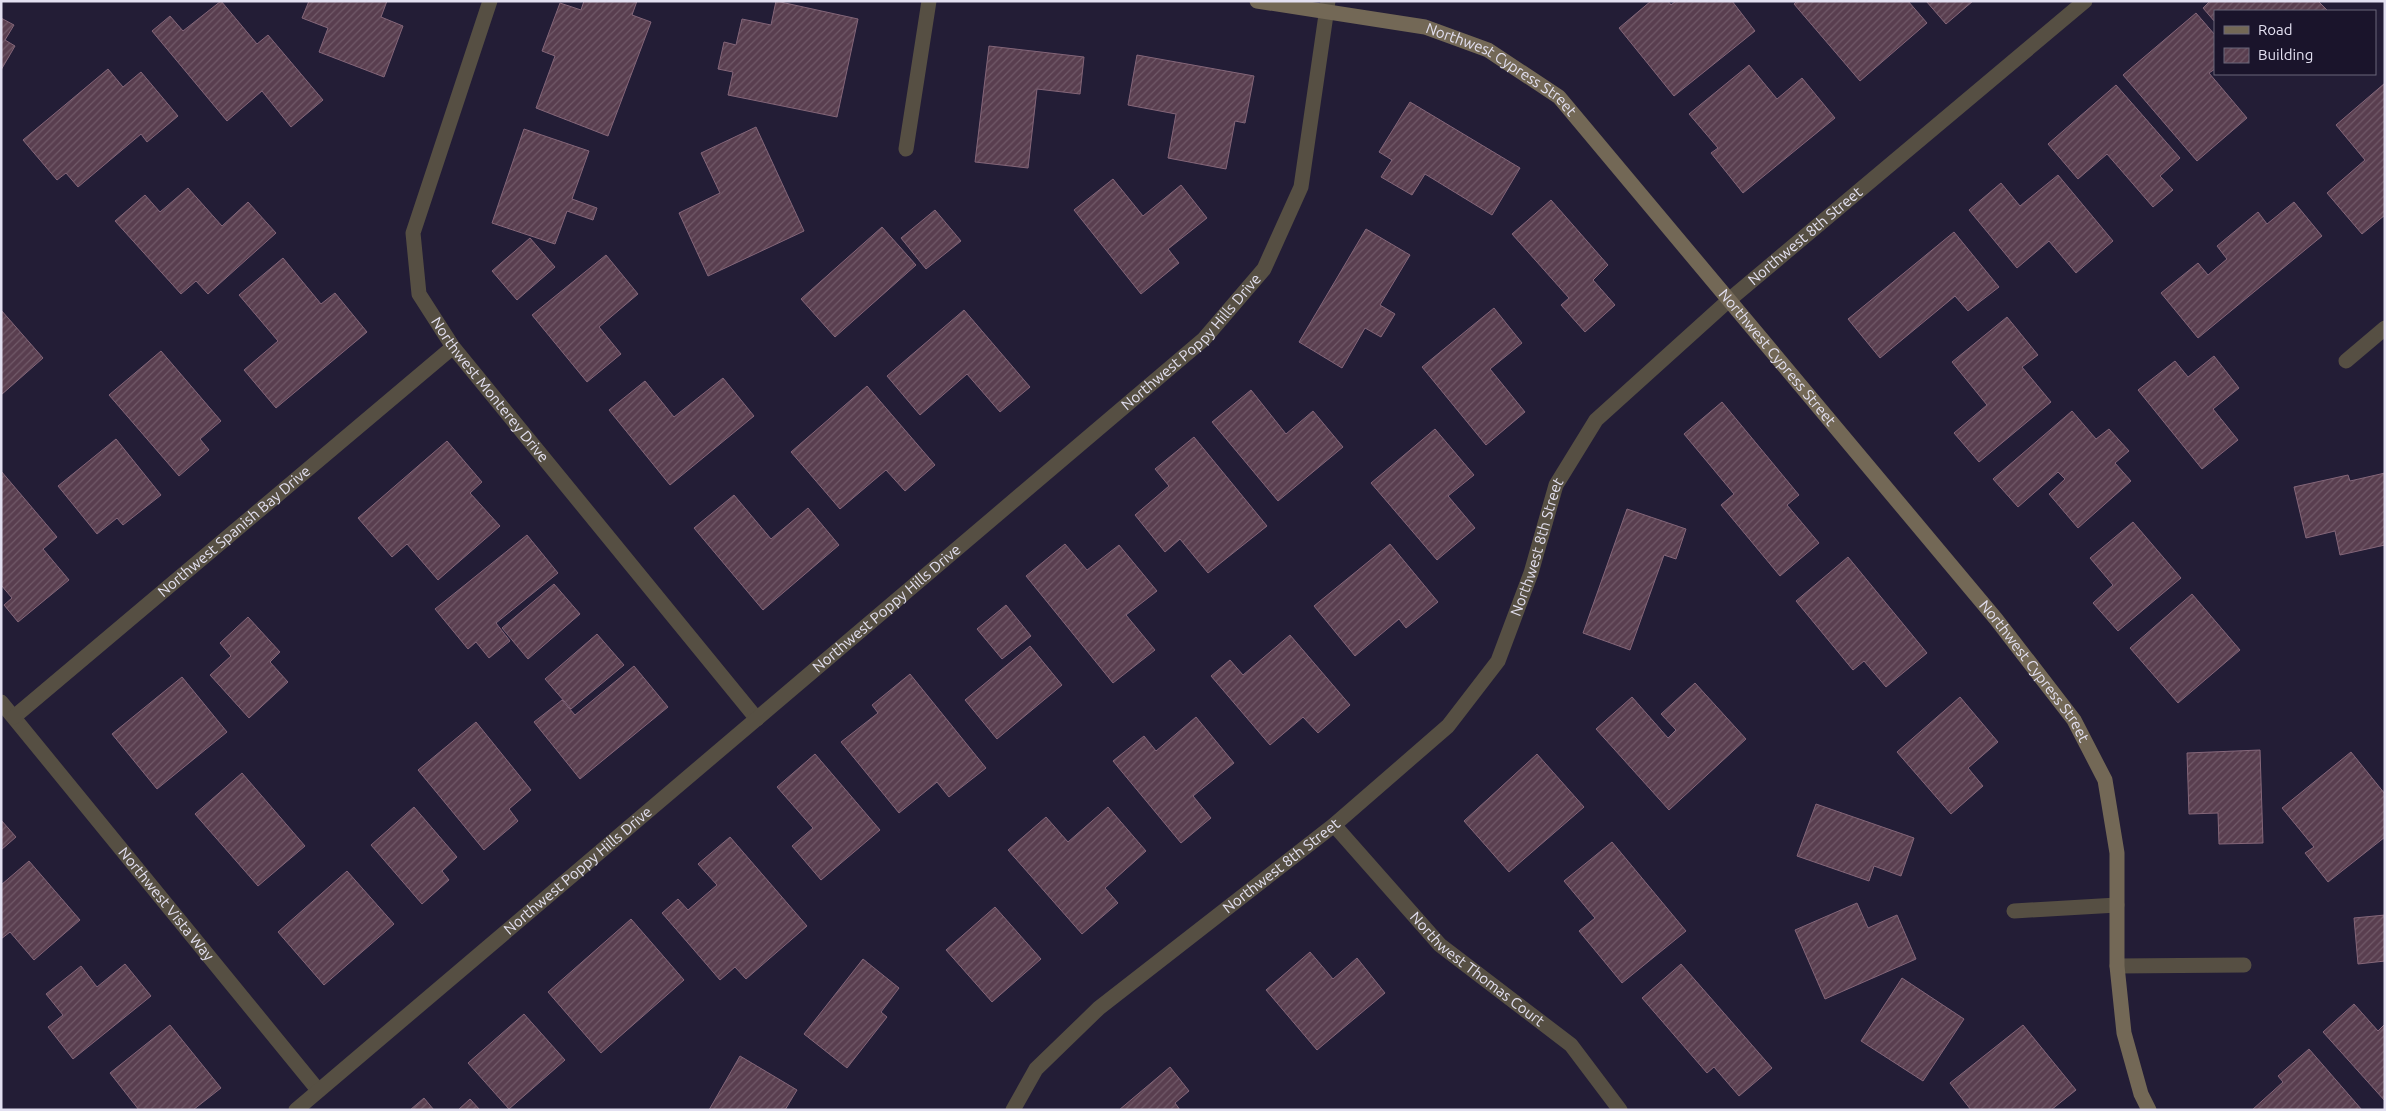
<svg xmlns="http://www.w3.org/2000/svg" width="2386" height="1111" viewBox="0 0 2386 1111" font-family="Ubuntu,sans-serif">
	<defs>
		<pattern id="building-hatch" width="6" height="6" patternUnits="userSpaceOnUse" patternTransform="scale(1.25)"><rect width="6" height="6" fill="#593e4f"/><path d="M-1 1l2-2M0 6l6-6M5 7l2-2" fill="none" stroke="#715a69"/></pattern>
	</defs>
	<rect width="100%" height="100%" fill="#231d36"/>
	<g fill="url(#building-hatch)" stroke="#846679">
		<polygon points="221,1 257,44 268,35 323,100 291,127 262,91 227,121 152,31 170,16 183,31"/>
		<polygon points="309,1 387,1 381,17 403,26 384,77 319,52 328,28 302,18"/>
		<polygon points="584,1 637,1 632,15 651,22 608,136 536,108 555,56 542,51 560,3 581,10"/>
		<polygon points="776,1 858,19 837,117 728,95 733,72 718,69 724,42 736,45 742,19 771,25"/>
		<polygon points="1651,1 1668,1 1671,5 1676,1 1732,1 1755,31 1674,96 1619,28"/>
		<polygon points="1797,1 1908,1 1927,23 1860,81 1794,4"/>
		<polygon points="1926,1 1973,1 1946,24"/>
		<polygon points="2210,1 2318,1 2328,11 2215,11 2215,22 2203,8"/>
		<polygon points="2196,13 2215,35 2215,69 2209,73 2247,118 2197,161 2123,75"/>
		<polygon points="1,18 14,25 5,40 15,46 1,70"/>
		<polygon points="989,46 1084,57 1080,94 1037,89 1028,168 975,162"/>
		<polygon points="1137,55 1254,76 1245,123 1235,121 1226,169 1168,158 1176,114 1128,105"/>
		<polygon points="1749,65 1777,99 1802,78 1835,118 1743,193 1711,153 1718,148 1689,114"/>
		<polygon points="108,69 123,87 141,72 178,116 147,142 141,134 78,187 66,173 57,180 23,140"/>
		<polygon points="2385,83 2385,215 2362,234 2327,193 2365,160 2336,125"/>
		<polygon points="2116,85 2180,158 2160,176 2173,190 2153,207 2107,154 2078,179 2048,144"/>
		<polygon points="1410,102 1520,168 1492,215 1425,174 1412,195 1381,177 1392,160 1379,152"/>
		<polygon points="756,127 804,231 708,276 679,213 720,193 701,153"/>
		<polygon points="524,129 589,151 572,199 597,208 593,220 567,211 555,244 492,223"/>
		<polygon points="2058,175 2113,241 2076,273 2049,241 2017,268 1969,210 2001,183 2020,206"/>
		<polygon points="1113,179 1143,216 1181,185 1207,218 1168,249 1179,263 1141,294 1074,210"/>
		<polygon points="188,188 222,226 248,202 276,233 208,294 196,281 181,294 115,221 145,195 160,212"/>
		<polygon points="1551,200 1608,265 1593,280 1615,305 1585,332 1561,305 1569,298 1512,234"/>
		<polygon points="2294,202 2322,236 2198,338 2161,293 2198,263 2208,275 2227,259 2217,246 2258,212 2267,224"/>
		<polygon points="935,210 961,241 926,269 901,238"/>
		<polygon points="882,227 916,265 835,337 801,299"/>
		<polygon points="1366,229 1410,255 1380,305 1395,314 1381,337 1365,328 1342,368 1299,342"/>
		<polygon points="1954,232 1999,287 1968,311 1955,296 1880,358 1848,319"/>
		<polygon points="530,238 555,267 517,300 492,271"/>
		<polygon points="606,255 638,294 599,327 621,354 587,382 532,315"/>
		<polygon points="283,258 321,304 335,293 367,332 276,408 244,370 278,341 239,295"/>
		<polygon points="1494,308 1522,343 1490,369 1525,412 1486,445 1422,367"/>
		<polygon points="1,310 43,358 1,395"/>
		<polygon points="964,310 1030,387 1000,412 967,374 920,415 887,376"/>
		<polygon points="2007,317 2038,355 2022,367 2051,402 1979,462 1954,433 1987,405 1952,362"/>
		<polygon points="161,351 221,421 200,439 209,450 179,476 109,395"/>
		<polygon points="2214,356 2239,388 2213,409 2238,440 2202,469 2138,390 2175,361 2188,377"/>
		<polygon points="723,378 754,416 670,485 609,410 645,381 674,417"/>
		<polygon points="867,386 935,465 905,491 886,470 840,509 791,452"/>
		<polygon points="1251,390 1286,434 1313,411 1343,447 1278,501 1212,422"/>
		<polygon points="1722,402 1799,495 1787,505 1819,543 1780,576 1721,505 1734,494 1684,434"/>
		<polygon points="2072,411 2096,439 2109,429 2129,451 2115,463 2131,481 2078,528 2049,494 2065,479 2058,472 2018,507 1993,479"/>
		<polygon points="1435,429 1474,475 1448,496 1475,528 1437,560 1371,483"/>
		<polygon points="1194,437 1267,526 1208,573 1180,539 1165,552 1135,515 1169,486 1155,469"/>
		<polygon points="116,439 161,495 123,525 117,518 97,534 58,486"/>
		<polygon points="447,441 482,482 470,493 500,526 438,580 407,544 392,557 358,518"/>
		<polygon points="1,471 57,537 43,549 69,580 18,622 4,605 12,598 1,585"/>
		<polygon points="2385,473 2385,545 2340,555 2335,531 2306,538 2294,487 2348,475 2350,481"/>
		<polygon points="734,495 771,539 808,508 839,545 763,610 694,528"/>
		<polygon points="1627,509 1686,529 1676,559 1664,555 1630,650 1583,633"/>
		<polygon points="2133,522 2181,578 2118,631 2093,603 2113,585 2090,558"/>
		<polygon points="527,535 558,573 496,623 510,641 489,658 476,642 468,649 435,609"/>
		<polygon points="1065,544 1087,570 1119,545 1157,591 1126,615 1155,650 1113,683 1026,576"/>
		<polygon points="1390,544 1438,602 1406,628 1399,619 1355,656 1314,606"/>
		<polygon points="1848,557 1927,653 1886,687 1864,661 1853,670 1796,601"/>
		<polygon points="554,584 580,614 528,659 502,628"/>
		<polygon points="2192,594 2240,650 2178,703 2130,648"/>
		<polygon points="1006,605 1031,636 1002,659 977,629"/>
		<polygon points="248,617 280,652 270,662 288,682 249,718 210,675 231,656 220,643"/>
		<polygon points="597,634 624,665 571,709 545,679"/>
		<polygon points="1290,635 1350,705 1318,733 1303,717 1270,745 1211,676 1230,660 1243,675"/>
		<polygon points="1030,646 1062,685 997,739 965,700"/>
		<polygon points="634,666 668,707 580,779 534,722 562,700 575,715"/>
		<polygon points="910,674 986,768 949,797 937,782 899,813 841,742 878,713 872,705"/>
		<polygon points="182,677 227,732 157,789 112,734"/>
		<polygon points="1695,683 1746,739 1669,810 1596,729 1632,697 1668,738 1676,730 1661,714"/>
		<polygon points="1960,697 1998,742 1968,768 1983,786 1951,814 1897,752"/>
		<polygon points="1196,717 1234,763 1193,796 1211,818 1181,843 1113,761 1144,736 1156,751"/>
		<polygon points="476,722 531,790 509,809 518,821 484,850 418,770"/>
		<polygon points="2260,750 2263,843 2219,844 2218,813 2189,814 2187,753"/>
		<polygon points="2351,752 2385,794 2385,837 2328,882 2305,853 2314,847 2282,808"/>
		<polygon points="815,754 880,830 821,880 792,846 813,828 777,787"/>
		<polygon points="1537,754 1584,807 1509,872 1464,821"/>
		<polygon points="242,773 305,846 258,886 195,814"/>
		<polygon points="1816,804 1914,838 1901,876 1874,866 1869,881 1797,856"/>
		<polygon points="414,807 457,857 442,871 449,880 422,904 371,845"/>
		<polygon points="1108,807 1146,851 1105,888 1118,903 1082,934 1008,850 1046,817 1068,842"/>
		<polygon points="1,820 16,837 1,850"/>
		<polygon points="730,837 807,926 746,979 735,967 720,980 662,913 678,899 688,910 717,885 698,864"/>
		<polygon points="1612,842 1686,931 1622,983 1579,931 1595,918 1564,881"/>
		<polygon points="29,861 80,920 34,960 10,932 1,939 1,885"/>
		<polygon points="347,871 394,924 324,985 278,932"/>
		<polygon points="1857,903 1868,928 1897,915 1916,959 1825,999 1795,930"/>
		<polygon points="995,907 1041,959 992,1002 946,950"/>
		<polygon points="2385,915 2385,961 2358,964 2354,918"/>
		<polygon points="631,919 684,980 601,1053 548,992"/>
		<polygon points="1310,952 1333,979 1357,958 1385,993 1317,1050 1266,990"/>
		<polygon points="863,959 899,988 881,1012 887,1017 847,1068 804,1034"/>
		<polygon points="125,964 151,996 73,1059 48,1027 63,1015 46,994 81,966 97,987"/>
		<polygon points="1681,964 1772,1068 1739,1096 1714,1067 1707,1073 1642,998"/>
		<polygon points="1902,978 1964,1019 1923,1081 1861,1041"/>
		<polygon points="2354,1004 2378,1031 2385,1024 2385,1101 2323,1032"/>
		<polygon points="524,1014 565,1060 509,1109 468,1063"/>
		<polygon points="170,1025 221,1088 193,1110 139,1110 110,1073"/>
		<polygon points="2023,1025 2076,1090 2051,1110 1971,1110 1950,1083"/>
		<polygon points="2309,1049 2362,1110 2252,1110 2283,1082 2278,1076"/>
		<polygon points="740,1056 797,1090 785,1110 709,1110"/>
		<polygon points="1170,1067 1189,1091 1175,1103 1180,1110 1119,1110"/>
		<polygon points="424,1098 434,1110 410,1110"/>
		<polygon points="470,1099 480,1110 458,1110"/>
	</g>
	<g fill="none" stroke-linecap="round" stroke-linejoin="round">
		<g stroke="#564f43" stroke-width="15">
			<path id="s1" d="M 490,1 L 413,233 L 419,294 L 453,347 L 757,719"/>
			<polyline points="906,149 929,1"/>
			<polyline points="2346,361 2385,328"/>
			<path id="s2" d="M 1,702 L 318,1090"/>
			<path id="s3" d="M 14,717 L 453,347"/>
			<path id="s4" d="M 1334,825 L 1440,945 L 1571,1045 L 1620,1110"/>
			<polyline points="2014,911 2117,905"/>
			<polyline points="2117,966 2244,965"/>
			<path id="s5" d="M 296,1110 L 1204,339 L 1264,269 L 1301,187 L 1328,1"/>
			<path id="s6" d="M 1013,1110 L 1036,1069 L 1099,1008 L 1334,825 L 1448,726 L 1498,661 L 1531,573 L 1556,485 L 1596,420 L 1729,300 L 2085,1"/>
		</g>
		<path stroke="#736856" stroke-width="15" id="s7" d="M 1257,1 L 1425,27 L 1488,50 L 1559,97 L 1996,619 L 2074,720 L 2105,780 L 2117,853 L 2117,966 L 2124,1033 L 2141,1094 L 2149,1110"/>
	</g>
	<g text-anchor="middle" stroke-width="4" stroke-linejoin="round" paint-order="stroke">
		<g font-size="15" fill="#e3e0f1" stroke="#1a142b">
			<text dy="5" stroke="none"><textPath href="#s7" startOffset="258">Northwest Cypress Street</textPath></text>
			<text dy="5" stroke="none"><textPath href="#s6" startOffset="1206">Northwest 8th Street</textPath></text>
			<text dy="5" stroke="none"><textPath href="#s5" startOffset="1180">Northwest Poppy Hills Drive</textPath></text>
			<text dy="5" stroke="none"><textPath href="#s7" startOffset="662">Northwest Cypress Street</textPath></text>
			<text dy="5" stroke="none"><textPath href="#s1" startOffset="425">Northwest Monterey Drive</textPath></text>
			<text dy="5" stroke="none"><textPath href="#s3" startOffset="288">Northwest Spanish Bay Drive</textPath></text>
			<text dy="5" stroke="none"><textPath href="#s6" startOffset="786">Northwest 8th Street</textPath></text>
			<text dy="5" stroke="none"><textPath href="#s5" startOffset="775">Northwest Poppy Hills Drive</textPath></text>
			<text dy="5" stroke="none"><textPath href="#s7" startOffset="1068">Northwest Cypress Street</textPath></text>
			<text dy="5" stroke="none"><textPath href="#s6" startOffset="366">Northwest 8th Street</textPath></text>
			<text dy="5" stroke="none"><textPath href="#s5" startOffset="370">Northwest Poppy Hills Drive</textPath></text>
			<text dy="5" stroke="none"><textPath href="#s2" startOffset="261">Northwest Vista Way</textPath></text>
			<text dy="5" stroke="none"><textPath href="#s4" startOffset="204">Northwest Thomas Court</textPath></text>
		</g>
	</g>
	<rect width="2386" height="1111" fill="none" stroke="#e3e0f1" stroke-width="5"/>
	<rect x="2214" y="10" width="162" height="65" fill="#1a142b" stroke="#6a667a"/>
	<rect x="2224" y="26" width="25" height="8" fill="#736856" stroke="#6a667a"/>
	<text x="2258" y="35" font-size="15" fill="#e3e0f1">Road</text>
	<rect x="2224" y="48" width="25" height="15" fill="url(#building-hatch)" stroke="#6a667a"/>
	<text x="2258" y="60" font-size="15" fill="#e3e0f1">Building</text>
</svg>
